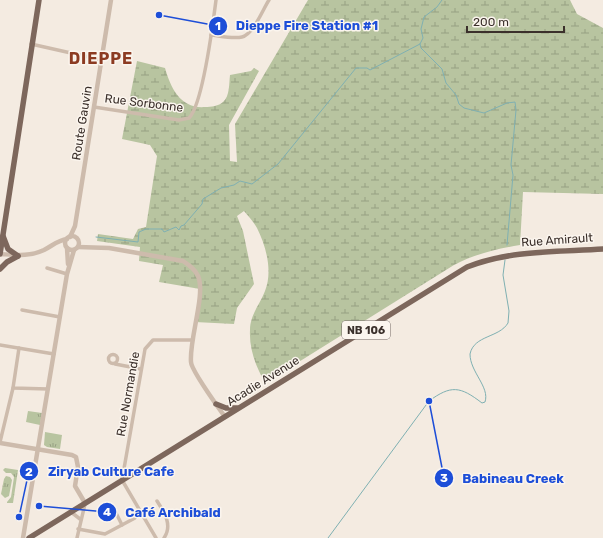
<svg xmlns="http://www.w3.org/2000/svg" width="603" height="538" viewBox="0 0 603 538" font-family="Rubik,sans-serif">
	<defs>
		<pattern id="grass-tufts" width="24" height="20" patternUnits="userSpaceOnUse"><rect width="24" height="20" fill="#b8c4a0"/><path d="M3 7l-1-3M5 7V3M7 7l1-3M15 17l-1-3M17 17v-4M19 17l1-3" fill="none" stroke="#97a083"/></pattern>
		<pattern id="wetland-marsh" width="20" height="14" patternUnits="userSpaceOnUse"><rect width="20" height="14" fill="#b8c4a0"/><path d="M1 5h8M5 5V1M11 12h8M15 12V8" fill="none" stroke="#97a083"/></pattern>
	</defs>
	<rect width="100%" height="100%" fill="#f4ebe1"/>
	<g fill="url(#grass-tufts)">
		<polygon points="28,411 42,413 40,425 26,422"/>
		<polygon points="45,432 62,435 60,449 47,447 44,445"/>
		<polygon points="5,468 18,470 13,503 7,503 7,502 11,497 14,477 11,473 6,473 3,470"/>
		<polygon points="6,476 10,477 12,480 9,496 5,498 1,494 4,479"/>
	</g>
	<path fill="url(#wetland-marsh)" d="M 308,0 L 570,0 L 577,14 L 603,28 L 603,194 L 523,192 L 520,245 C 496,249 475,254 454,265 L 265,383 C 256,366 249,350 250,330 C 250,315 260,304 265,291 C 273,271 266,246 257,228 C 254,222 248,216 244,211 L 237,216 L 243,231 L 254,284 L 237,308 L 234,324 L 195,322 L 200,289 L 159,282 L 163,265 L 139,261 L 140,247 L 97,241 L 98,234 L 133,239 L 138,229 L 146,227 L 157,156 L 150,145 L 122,139 L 137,61 L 165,68 C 171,89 181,109 205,107 C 211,107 219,106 223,102 C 230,96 229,83 230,75 L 251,71 L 254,68 L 259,71 L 229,125 L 230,161 L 237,162 L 235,124 Z"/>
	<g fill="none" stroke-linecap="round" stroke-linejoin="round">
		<g stroke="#7fb0b2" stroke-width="1">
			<polyline points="420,44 421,48 442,69 446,83 456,95 459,104 464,108 484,113 507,103 515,102 516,110 511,165 513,175 507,245"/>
			<polyline points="96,237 138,242 139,232 146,229 162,229 164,232 176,227 179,230 181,226 184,225 202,204 203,199 221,188 234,185 240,181 252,184 278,164 356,68 367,68 370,70 420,44 423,38 421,29 424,17 437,7 442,0"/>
			<path d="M 328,538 L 429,401 C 451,385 460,386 482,403 L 485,402 C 490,387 470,372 470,354 C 474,335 499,338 508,323 L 509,311 L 503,275 L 505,260"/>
		</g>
		<g stroke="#cdbbac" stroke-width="3.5">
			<path d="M 211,35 C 220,36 233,39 242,37 C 253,35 263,9 269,0"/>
			<polyline points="31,44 102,60"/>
			<path d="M 94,107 L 179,120 L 189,118 C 203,104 213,23 216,0"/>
			<polyline points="47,268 67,274"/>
			<polyline points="22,310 60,317"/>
			<polyline points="0,345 54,354"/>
			<polyline points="19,348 13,388 48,389"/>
			<circle cx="113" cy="359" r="4.5"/>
			<polyline points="115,364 141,369"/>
			<polyline points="0,442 13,388"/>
			<path d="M 157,501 C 164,512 173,525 164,538"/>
			<polyline points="114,509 122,525"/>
			<polyline points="71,512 80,519"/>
			<polyline points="78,529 105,534 135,518"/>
			<polyline points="77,538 85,504"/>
			<polyline points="156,538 122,480 144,355 145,349 153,340 192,340"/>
		</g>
		<g stroke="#cdbbac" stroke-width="4.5">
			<circle cx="72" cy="243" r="7"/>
			<polyline points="70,237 75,226 111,0"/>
			<path d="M 78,247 L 109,248 L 183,261 C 189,265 195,269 198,276 C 206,294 189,339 191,362 C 191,370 218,407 225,417"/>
			<polyline points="67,248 68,264"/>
			<path d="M 0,254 C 16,255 29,257 44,250 C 52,246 58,240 67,239"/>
			<polyline points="0,443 72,455 76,457 78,467 75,486 85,503"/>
			<polyline points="23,538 67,274 74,250"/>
		</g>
		<g stroke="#7d675c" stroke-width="5.5">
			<polyline points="3,236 8,249 18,256"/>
			<polyline points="0,254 39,0"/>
			<polyline points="0,269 7,262 18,256"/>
			<polyline points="216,404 226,408 237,408"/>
			<path d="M 29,538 L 467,267 C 510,250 557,252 603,249"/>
		</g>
	</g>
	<g text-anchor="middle" stroke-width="3" stroke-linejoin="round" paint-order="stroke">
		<rect fill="#fbf5ee" stroke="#756b66" stroke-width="1" x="342" y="321" width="48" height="18" rx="3"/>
		<g font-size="11" font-weight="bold" fill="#3b302b">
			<text x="366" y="334">NB 106</text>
		</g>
		<g font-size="12" fill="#3b302b" stroke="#fbf5ee">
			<text transform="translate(144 103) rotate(7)" y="4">Rue Sorbonne</text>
			<text transform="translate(82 123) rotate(-81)" y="4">Route Gauvin</text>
			<text transform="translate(557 240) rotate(-4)" y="4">Rue Amirault</text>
			<text transform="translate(263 381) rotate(-32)" y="4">Acadie Avenue</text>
			<text transform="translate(128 394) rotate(-80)" y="4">Rue Normandie</text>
		</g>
		<g font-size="16" font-weight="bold" letter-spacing="1" fill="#8c3b22" stroke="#fbf5ee">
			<text x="101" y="64">DIEPPE</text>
		</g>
	</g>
	<path fill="none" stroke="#1d4ed8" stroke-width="1.5" d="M159 15L218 26M19 517L29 471M429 401L444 478M39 506L107 512"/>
	<g fill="#1d4ed8" stroke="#fbf5ee" stroke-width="1.5">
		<circle cx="159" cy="15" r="4"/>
		<circle cx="19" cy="517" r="4"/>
		<circle cx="429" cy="401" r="4"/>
		<circle cx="39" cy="506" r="4"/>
		<circle cx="218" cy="26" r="10"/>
		<circle cx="29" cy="471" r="10"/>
		<circle cx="444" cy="478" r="10"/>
		<circle cx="107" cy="512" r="10"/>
	</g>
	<g font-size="12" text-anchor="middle" font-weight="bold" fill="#fff">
		<text x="218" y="30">1</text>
		<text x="29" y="476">2</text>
		<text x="444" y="482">3</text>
		<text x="107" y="516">4</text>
	</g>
	<g font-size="13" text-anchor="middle" font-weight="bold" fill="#1d4ed8" stroke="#fbf5ee" stroke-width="3" stroke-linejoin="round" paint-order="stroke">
		<text x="307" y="30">Dieppe Fire Station #1</text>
		<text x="111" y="476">Ziryab Culture Cafe</text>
		<text x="513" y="483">Babineau Creek</text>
		<text x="173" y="517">Café Archibald</text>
	</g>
	<path d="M467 26v6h97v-6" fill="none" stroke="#3b302b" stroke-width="2"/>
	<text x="473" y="26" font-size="12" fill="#3b302b" stroke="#fbf5ee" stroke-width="3" paint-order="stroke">200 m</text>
</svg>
